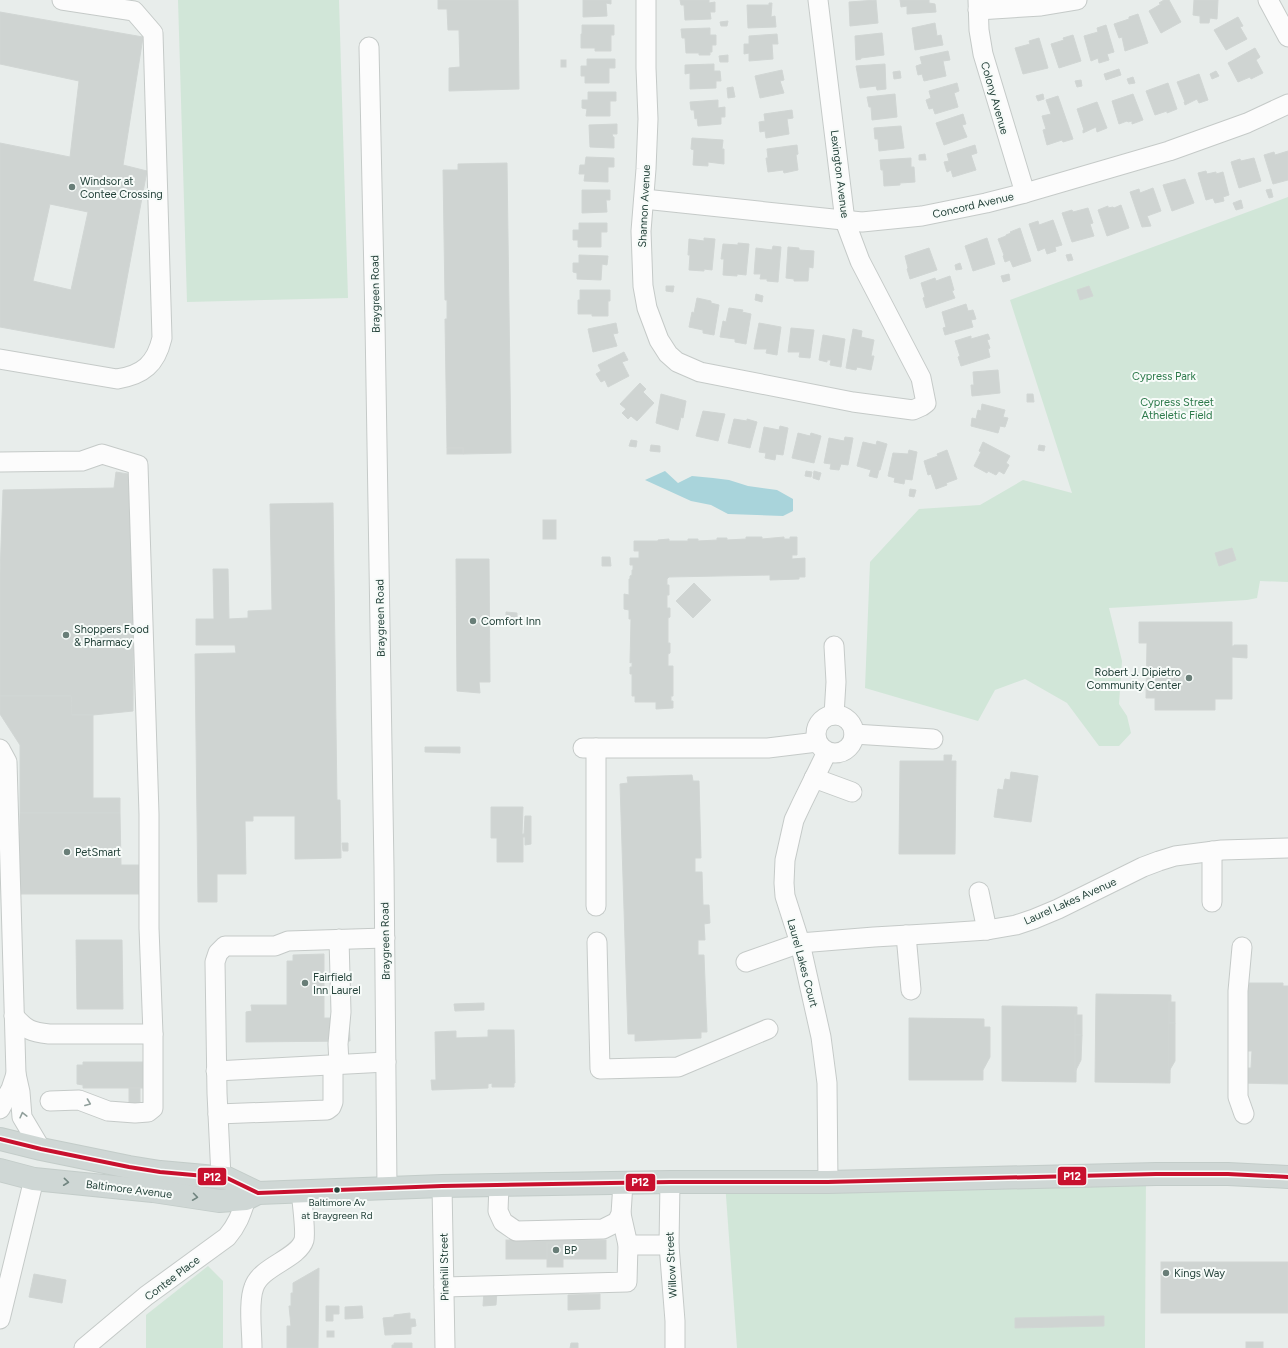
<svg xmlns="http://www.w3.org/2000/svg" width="1288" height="1348" viewBox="0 0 1288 1348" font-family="Figtree,sans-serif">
	<rect width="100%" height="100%" fill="#e8edeb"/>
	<g fill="#d1e6d8">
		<polygon points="178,0 339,0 348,298 187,302"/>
		<polygon points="1288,197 1288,582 1260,581 1257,598 1247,600 1109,608 1122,661 1119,704 1127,716 1131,733 1119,746 1099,746 1067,703 1025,679 995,690 978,721 865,688 870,562 919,509 980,505 1023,480 1072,493 1010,300"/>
		<polygon points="1146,1174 1145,1348 737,1348 725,1182"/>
		<polygon points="208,1266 223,1281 223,1348 146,1348 146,1315"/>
	</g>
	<polygon fill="#a9d4db" points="665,471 678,483 692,476 713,478 729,480 748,486 777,490 793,499 793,511 783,516 728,514 711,505 691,501 645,480"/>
	<g fill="#cfd4d2" stroke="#d1d6d4" fill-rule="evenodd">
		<polygon points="438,0 518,0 519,89 449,91 449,68 460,67 459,30 448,30 447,9 438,9"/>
		<polygon points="583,0 611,0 611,4 606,3 607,16 583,17"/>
		<polygon points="680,0 709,0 709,3 715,2 715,12 710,12 711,19 685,20 684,5 681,5"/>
		<polygon points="876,0 878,23 850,26 849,2"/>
		<polygon points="900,0 929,0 929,3 935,4 936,12 907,14 907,6 901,7"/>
		<polygon points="1164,0 1169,0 1181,22 1161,33 1149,11 1161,4 1159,3"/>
		<polygon points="1194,0 1218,0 1217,19 1210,18 1209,23 1200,23 1200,16 1193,15"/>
		<polygon points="769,3 772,3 771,17 775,16 776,27 748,28 747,5 769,5"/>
		<path d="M 0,12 L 143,37 L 123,165 L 147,171 L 114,348 L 0,327 L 0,143 L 70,157 L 79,81 L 0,64 ZM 50,204 L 88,212 L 71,290 L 33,281 Z"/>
		<polygon points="1138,14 1148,43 1125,51 1122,37 1119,38 1114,24 1129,19 1129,17"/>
		<polygon points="1238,17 1243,26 1240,27 1247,39 1226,50 1214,30"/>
		<polygon points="728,21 727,26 721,26 720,22"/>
		<polygon points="935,23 937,36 941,35 943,45 915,50 912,28"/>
		<polygon points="582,25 614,25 614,35 611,35 611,51 595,51 595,48 581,48 581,34 582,34"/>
		<polygon points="1106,25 1114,52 1107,54 1109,60 1099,63 1098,58 1091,61 1084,36 1098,32 1097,28"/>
		<polygon points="710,28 710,35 716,35 716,45 712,45 712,52 710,52 710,55 699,55 699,53 686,53 685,38 682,38 681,29"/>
		<polygon points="882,33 884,55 861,58 861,59 856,60 855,36"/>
		<polygon points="777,34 778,44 772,44 773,59 749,61 749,53 744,54 744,44 749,44 749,36"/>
		<polygon points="1073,35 1081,61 1059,68 1051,44 1064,40 1063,38"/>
		<polygon points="1039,38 1048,68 1023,74 1015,48 1030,44 1029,41"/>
		<polygon points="1255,48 1260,57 1256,60 1263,73 1251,79 1250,77 1238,82 1228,63"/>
		<polygon points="948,51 950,60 943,61 946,76 924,81 922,74 918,75 916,66 922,64 920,57"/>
		<polygon points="728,55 728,62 720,62 719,56"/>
		<polygon points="587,59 615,59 615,68 609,68 609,83 585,83 585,76 581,76 581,66 587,66"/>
		<rect x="561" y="60" width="5" height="7"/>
		<polygon points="714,64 714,71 720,71 721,81 716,81 716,88 690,89 690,73 685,74 685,65"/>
		<polygon points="885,64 886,89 877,90 876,86 860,88 856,66"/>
		<polygon points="1119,69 1121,75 1106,80 1104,74"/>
		<polygon points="782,70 784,80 780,81 784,93 760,98 755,76"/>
		<polygon points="900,71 901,78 894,79 893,72"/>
		<polygon points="1216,71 1219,76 1212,79 1210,74"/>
		<polygon points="1199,74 1208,100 1199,103 1197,99 1185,105 1184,102 1185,102 1177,82"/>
		<polygon points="1133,77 1135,83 1129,84 1127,79"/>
		<polygon points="1081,80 1082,86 1077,87 1075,81"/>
		<polygon points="957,83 959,91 954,93 958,107 935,114 933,108 929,109 926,100 931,98 929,91"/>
		<polygon points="1168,83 1177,109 1167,113 1167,111 1155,115 1146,91"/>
		<polygon points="733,87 735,97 728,98 727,88"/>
		<polygon points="588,92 616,92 616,101 610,101 610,116 586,116 587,109 582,108 582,100 588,100"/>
		<polygon points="895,94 897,117 872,120 871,107 869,107 867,97"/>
		<polygon points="1043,94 1044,99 1038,101 1036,96"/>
		<polygon points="1133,94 1143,120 1132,124 1132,121 1128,122 1127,121 1119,124 1112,101"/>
		<polygon points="1058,96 1073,139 1063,142 1062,140 1047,145 1043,130 1046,129 1042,116 1051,114 1046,100"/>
		<polygon points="718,100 718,108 725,107 725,117 721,117 721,124 698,126 697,118 695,119 694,110 691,110 690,102"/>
		<polygon points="1097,102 1107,128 1097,132 1096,127 1083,133 1083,130 1084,130 1077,109"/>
		<polygon points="792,110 793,118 787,119 789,134 766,138 765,131 760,132 759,122 765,121 764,114"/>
		<polygon points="963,114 966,124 962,125 967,137 944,145 936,123"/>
		<polygon points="617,124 617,134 612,134 613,137 614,137 614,148 590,147 589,125"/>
		<polygon points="901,126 904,148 879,151 878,139 875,139 874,128"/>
		<polygon points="692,138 723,140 722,149 724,149 724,164 708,162 708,166 693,165 694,150 691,149"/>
		<polygon points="797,145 798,154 796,155 798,170 784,173 783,170 768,172 766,158 768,158 767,149"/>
		<polygon points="975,145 977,153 971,155 976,170 953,177 951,170 947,172 944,162 949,161 947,154"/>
		<polygon points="1288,151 1288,180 1273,184 1264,155 1274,152 1275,155"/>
		<polygon points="925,154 926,160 919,160 919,155"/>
		<polygon points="586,157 614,158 614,167 608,167 608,182 584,181 585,174 579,174 580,165 585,165"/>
		<polygon points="911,158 911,167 914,167 915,182 900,183 900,185 884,186 883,170 881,170 880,160"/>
		<polygon points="1254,158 1261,181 1239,188 1231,162 1240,159 1241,161"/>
		<polygon points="507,163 511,453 463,454 463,448 447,448 445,319 447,319 447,300 445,300 443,170 458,170 458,164"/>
		<polygon points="1206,171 1207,174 1216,172 1216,174 1223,172 1229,195 1223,197 1224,201 1215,203 1213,198 1206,200 1198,173"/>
		<polygon points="1185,179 1194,203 1172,211 1163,185"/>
		<polygon points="1153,188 1161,211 1147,216 1151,226 1142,227 1130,192 1139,189 1140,193"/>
		<polygon points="1271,189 1273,197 1269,198 1266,190"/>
		<polygon points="582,190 610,190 610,200 606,200 607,212 582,213"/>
		<polygon points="1241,200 1243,208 1236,210 1233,203"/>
		<polygon points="1121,205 1129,228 1107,236 1098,210 1108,206 1108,208 1113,207 1114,208"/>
		<polygon points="1088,208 1093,223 1090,224 1094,236 1072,242 1062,213 1072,210 1073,212"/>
		<polygon points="1053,220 1062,245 1055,247 1056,251 1047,254 1045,248 1038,251 1029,224 1038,221 1039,225"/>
		<polygon points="579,223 607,223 607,232 601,232 601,247 578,247 578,240 573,240 573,230 579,230"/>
		<polygon points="1020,228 1031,261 1013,267 1010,260 1005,262 1003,256 1004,255 998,239 1006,236 1006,235 1011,233 1010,232"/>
		<polygon points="704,238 715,239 712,270 704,269 704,271 689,270 690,255 688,255 689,239 704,241"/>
		<polygon points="987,238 995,264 973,271 965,246"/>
		<polygon points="738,243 749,244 746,275 737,274 737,276 723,275 724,259 721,259 723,244 738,245"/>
		<polygon points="773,246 781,247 778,282 767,281 767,279 760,279 761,274 754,274 756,248 772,250"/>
		<polygon points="788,247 799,248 799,250 814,251 813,268 809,267 808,281 794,281 794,279 786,278"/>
		<polygon points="929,248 937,270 910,279 907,269 908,268 905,256"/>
		<polygon points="1071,254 1073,260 1068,261 1066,255"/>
		<polygon points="579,255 608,256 607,265 602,264 601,280 577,279 577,273 573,272 573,263 579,263"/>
		<polygon points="960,263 962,269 956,270 955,265"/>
		<polygon points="1009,274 1010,280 1003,282 1001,276"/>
		<polygon points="950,276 954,290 952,291 955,298 926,308 923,298 925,297 921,283 935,278 936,281"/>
		<polygon points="666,286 674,286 673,292 666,291"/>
		<polygon points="1089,286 1093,296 1080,300 1077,290"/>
		<polygon points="580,290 610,290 610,301 608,301 608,316 592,316 592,314 578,314 578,300 580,300"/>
		<polygon points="756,294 763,296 762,302 755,300"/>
		<polygon points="697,298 711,301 711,303 719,305 714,335 703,333 703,330 689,327 692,312 694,313"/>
		<polygon points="966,304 968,311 973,310 976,319 971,320 973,327 945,335 943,328 946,327 942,312"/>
		<polygon points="729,308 743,310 742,312 751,314 746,344 735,342 735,339 720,337 723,321 726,322"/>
		<polygon points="616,323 618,333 613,334 617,346 593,352 588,329"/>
		<polygon points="759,323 781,327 777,355 766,353 767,349 754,349"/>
		<polygon points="791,328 814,330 810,358 799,357 800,352 788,352"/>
		<polygon points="853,329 862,331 861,337 874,340 871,356 874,356 871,370 857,367 856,370 846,368"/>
		<polygon points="988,334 990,339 987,340 990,348 988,349 990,357 961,366 958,357 960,356 955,341 971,336 971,339"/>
		<polygon points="823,335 845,339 841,367 830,365 831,360 827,360 827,362 819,360"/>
		<polygon points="624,352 628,360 622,362 629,376 608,387 605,380 601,382 596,374 601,371 598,365"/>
		<polygon points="998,370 1000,393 972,396 971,385 974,385 973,372"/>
		<polygon points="640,383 646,389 643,392 654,403 637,421 631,416 628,419 622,413 626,409 620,404"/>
		<polygon points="661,394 686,401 683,418 681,417 678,430 656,423"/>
		<polygon points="1027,394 1033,394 1034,402 1027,402"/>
		<polygon points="982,404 1005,410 1003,417 1008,418 1005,427 1000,426 998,433 971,426 972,418 976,419 978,410 981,411"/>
		<polygon points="703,411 725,414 718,441 696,436"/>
		<polygon points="734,419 747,421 747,419 757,422 750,448 728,443"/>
		<polygon points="780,426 788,428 783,455 776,454 775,460 765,458 766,453 759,452 764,427 779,430"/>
		<polygon points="798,433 810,436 811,433 821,436 814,463 792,458"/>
		<polygon points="845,437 853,438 848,465 841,464 839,470 830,469 831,464 824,463 829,438 844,441"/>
		<polygon points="631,440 637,441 636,447 629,446"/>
		<polygon points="877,441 887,444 880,470 879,470 877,478 869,476 871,470 857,466 863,442 876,445"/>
		<polygon points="983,442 1010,456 1006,463 1009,465 1004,474 999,471 996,475 988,471 987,473 974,466 981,452 979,451"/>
		<polygon points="651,445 660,446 660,452 650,451"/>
		<polygon points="1039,445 1045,446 1044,451 1038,450"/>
		<rect x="447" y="448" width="16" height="6"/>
		<polygon points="909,450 917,452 912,480 905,479 904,484 894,482 895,478 888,476 893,453 908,454"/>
		<polygon points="947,450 957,479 946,483 947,485 936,489 931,474 928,475 924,461 938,456 937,454"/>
		<polygon points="806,471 812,472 811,477 805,476"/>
		<polygon points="814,471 821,473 819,480 813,478"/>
		<polygon points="116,472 134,475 133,711 93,715 72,715 71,696 0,696 0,574 3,490 114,488"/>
		<polygon points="910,489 916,490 914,497 909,496"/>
		<polygon points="333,503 337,800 340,800 341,858 295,859 295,816 253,816 253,821 245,821 246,874 217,874 217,902 198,902 195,654 236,653 235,645 196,645 196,619 214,619 213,569 228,569 229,619 248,618 248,611 272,610 270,504"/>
		<rect x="543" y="520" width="13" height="19"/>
		<polygon points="746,537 762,537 762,539 784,537 784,539 790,539 790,537 797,537 797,555 792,555 792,559 805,558 805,577 799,577 799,579 770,580 770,575 669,577 667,579 667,585 669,585 669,595 667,595 667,608 670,608 670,617 668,618 668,643 670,643 670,653 668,654 668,666 673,666 673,696 671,696 671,701 673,701 673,708 656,709 656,702 635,702 635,696 632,696 632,674 630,674 630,667 632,667 632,662 630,663 631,619 629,619 629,610 624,609 624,594 629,595 629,579 630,579 630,576 632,575 632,570 633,570 633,565 630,565 630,558 639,558 639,551 634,551 634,541 658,541 658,540 669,539 669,541 688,541 688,539 698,539 698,541 717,540 717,538 727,538 727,540 746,539"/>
		<polygon points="1232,548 1236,560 1219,566 1215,553"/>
		<polygon points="602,557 610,557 611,566 602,566"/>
		<polygon points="456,559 489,559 490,682 479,682 480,693 457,691"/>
		<polygon points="694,583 711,600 693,618 676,601"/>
		<polygon points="506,612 517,613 517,621 506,621"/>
		<polygon points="1139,622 1232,622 1232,646 1234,646 1234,645 1247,645 1247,658 1232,657 1232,699 1215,699 1215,710 1155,710 1155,698 1146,698 1147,643 1139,643"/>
		<polygon points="0,696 71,696 72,715 93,715 93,798 120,798 120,813 20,813 20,745 0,714"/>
		<polygon points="425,747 460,747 460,753 425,752"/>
		<polygon points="944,755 952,755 951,761 956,761 955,854 899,854 900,761 944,761"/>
		<polygon points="1011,772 1038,776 1031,822 994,817 998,789 1003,790 1005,779 1010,780"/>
		<polygon points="692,775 693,781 699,781 701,858 695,858 695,872 702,872 703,905 709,905 710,923 704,924 705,940 698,940 698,955 704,955 707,1032 701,1032 701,1038 635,1041 635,1034 628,1034 620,784 628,783 627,777"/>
		<polygon points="491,807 523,807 522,834 524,834 525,816 531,816 531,844 525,845 525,837 523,837 523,862 497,862 497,838 491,838"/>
		<polygon points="20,813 120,813 121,865 142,865 142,894 19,894"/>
		<polygon points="342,843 348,843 348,851 343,851"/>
		<polygon points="76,940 122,940 123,1009 77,1009"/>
		<polygon points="324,954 324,1018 349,1018 350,1041 246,1042 246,1012 252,1011 251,1005 287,1005 287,961 293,961 293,955"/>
		<polygon points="1244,983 1283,983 1283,986 1288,986 1288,1084 1241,1083 1241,1068 1251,1068 1252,1051 1244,1051"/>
		<polygon points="1096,994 1171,995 1170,1083 1095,1082"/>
		<rect x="1169" y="1002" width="6" height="21"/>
		<polygon points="484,1003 484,1010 455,1011 454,1004"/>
		<polygon points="1002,1006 1077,1007 1076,1082 1002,1081"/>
		<rect x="1075" y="1015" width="7" height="20"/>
		<polygon points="909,1018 984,1019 984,1027 990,1027 990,1057 983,1070 983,1080 909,1080"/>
		<polygon points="1169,1023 1175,1023 1175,1061 1168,1073"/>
		<polygon points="488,1030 514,1030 515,1083 514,1083 514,1087 492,1087 492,1083 488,1084 488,1088 432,1090 431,1080 436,1080 435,1032 456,1031 456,1038 488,1037"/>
		<polygon points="1075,1035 1082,1035 1081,1060 1075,1072"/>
		<polygon points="83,1062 143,1062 143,1065 148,1065 148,1084 143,1084 143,1088 83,1088 83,1085 77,1084 77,1065 83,1065"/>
		<rect x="129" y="1088" width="11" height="22"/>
		<rect x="506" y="1240" width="100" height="19"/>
		<rect x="547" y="1243" width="16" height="24"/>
		<rect x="1161" y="1262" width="127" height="51"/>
		<polygon points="319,1268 318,1348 287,1348 287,1326 291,1326 289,1306 291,1306 291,1293 293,1293 293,1283"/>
		<polygon points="34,1274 66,1280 62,1303 29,1297"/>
		<polygon points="484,1291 497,1291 496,1305 483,1306"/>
		<polygon points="600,1294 600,1309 568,1310 568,1295"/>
		<polygon points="326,1306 339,1306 339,1314 333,1314 333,1321 326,1321"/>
		<polygon points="362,1306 363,1318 345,1319 345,1307"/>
		<polygon points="410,1313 410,1319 415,1319 416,1326 411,1327 411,1334 385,1335 383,1318 394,1317 394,1315"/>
		<polygon points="1104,1316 1104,1326 1015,1328 1015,1318"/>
		<rect x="327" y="1331" width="7" height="6"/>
		<rect x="1246" y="1342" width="17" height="6"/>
		<polygon points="394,1343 412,1343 412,1348 392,1348 392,1345 394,1345"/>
		<polygon points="571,1343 578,1343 578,1348 570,1348"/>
	</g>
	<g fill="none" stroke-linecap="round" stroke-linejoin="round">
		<defs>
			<g id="minor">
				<polyline points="646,0 646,68 648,119 646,169 641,231 643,286 647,308 659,340 668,354 677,362 700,372 853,402 913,410 922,406 926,403 921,378 860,261 845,221 818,0"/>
				<polyline points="978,0 979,30 983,54 1025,193"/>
				<polyline points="1268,0 1288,37"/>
				<polyline points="978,10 1041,6 1077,0"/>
				<polyline points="369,47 375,323 384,868 387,1188"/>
				<polyline points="644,199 862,222 922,216 986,203 1025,193 1169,151 1247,123 1288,104"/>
				<path d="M 0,359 L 117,379 C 143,375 156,364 162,338 L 153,33 L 134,11 L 62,0"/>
				<polyline points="0,462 82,461 102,454 138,465 149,814 149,928 153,1034 153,1108 148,1112 135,1113 108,1111 79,1100 50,1101"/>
				<polyline points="834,646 836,682 834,715"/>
				<circle cx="835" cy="734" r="19"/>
				<polyline points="854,734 933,739"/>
				<polyline points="583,748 768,748 817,742"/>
				<polyline points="0,749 7,762 16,1074 20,1092 22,1117 41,1149"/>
				<polyline points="827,752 802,803 794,820 785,860 784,883 785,896 800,943 821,1037 827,1083 828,1182"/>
				<polyline points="814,778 852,792"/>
				<polyline points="979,892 987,930"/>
				<polyline points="1212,902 1212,851"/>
				<polyline points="596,906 596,748"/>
				<polyline points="906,935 911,990"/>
				<polyline points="339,939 341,1012 338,1044 339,1064"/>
				<polyline points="597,942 600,1069 678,1067 768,1029"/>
				<polyline points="1242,947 1238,991 1238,1097 1244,1114"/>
				<polyline points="746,962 800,943 874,937 943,933 987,930 1016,925 1034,919 1058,909 1143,867 1159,861 1175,856 1222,850 1288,848"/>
				<path d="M 14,1016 C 26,1030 31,1032 49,1034 L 153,1034"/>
				<polyline points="216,1071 386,1062"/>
				<polyline points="0,1109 11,1089 16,1074"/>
				<polyline points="218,1114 327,1110 331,1107 333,1102 333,1065"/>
				<polyline points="221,1177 217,1093 215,962 218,953 225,946 275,946 288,941 385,938"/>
				<polyline points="670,1182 669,1245 675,1321 675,1348"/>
				<polyline points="499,1185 498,1211 503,1222 516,1231 603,1229 617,1222 621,1214 623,1183"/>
				<polyline points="442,1186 445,1348"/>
				<polyline points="628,1245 669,1245"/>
				<polyline points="444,1287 627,1282 628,1245 621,1214"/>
				<polyline points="0,1319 34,1179"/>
				<path d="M 84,1348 L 146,1296 L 227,1237 C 238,1224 241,1214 246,1199"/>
				<path d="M 252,1348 C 252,1331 248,1302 254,1287 C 261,1266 298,1259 304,1240 C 306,1232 302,1201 301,1191"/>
			</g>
			<g id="major">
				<polyline points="0,1139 41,1149 129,1167 160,1172 227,1178 258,1193"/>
				<polyline points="0,1170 34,1179 153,1191 219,1201 246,1199 258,1193 442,1186 670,1182 828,1182 1156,1174 1228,1174 1288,1177"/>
			</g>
		</defs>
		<use href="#minor" stroke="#c5cac8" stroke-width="21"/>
		<use href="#major" stroke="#c3ccc9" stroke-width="24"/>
		<use href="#minor" stroke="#fcfcfc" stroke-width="19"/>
		<use href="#major" stroke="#cfd7d5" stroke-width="22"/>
		<defs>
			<polyline id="bus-1" points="0,1139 41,1149 129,1167 160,1172 227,1178 258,1193 442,1186 670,1182 828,1182 1156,1174 1228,1174 1288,1177"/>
		</defs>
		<use href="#bus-1" stroke="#f7fbf9" stroke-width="7"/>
		<use href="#bus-1" stroke="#c8102e" stroke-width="4"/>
	</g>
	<defs><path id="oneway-chevron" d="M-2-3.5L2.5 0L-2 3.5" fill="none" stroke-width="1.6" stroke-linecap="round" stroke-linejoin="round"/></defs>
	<g stroke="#909f9b">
		<use href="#oneway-chevron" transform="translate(88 1103) rotate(21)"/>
		<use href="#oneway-chevron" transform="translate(23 1115) rotate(-104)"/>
	</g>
	<g stroke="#718580">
		<use href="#oneway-chevron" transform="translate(66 1182) rotate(6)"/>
		<use href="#oneway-chevron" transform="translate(195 1197) rotate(8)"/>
	</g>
	<g fill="#697e78" stroke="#f7fbf9" stroke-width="1.5">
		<circle cx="72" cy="187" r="4"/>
		<circle cx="473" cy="621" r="4"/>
		<circle cx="66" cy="635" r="4"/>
		<circle cx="1189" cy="678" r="4"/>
		<circle cx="67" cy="852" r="4"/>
		<circle cx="305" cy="983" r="4"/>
		<circle cx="556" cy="1250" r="4"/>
		<circle cx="1166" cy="1273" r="4"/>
	</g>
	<circle fill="#24423a" stroke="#f7fbf9" stroke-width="1.5" cx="337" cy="1190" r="3.5"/>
	<g text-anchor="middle" stroke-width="4" stroke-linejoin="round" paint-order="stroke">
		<g font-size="10" fill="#24423a" stroke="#f7fbf9">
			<text x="337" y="1206">Baltimore Av<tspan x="337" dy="13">at Braygreen Rd</tspan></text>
		</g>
		<g font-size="11" fill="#24423a" stroke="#f7fbf9">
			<text transform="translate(995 98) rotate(74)" y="4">Colony Avenue</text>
			<text transform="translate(840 174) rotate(83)" y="4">Lexington Avenue</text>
			<text transform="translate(973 205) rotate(-13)" y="4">Concord Avenue</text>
			<text transform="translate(644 206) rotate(-87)" y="4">Shannon Avenue</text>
			<text transform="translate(375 294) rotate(-91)" y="4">Braygreen Road</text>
			<text transform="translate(380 618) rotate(-91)" y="4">Braygreen Road</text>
			<text transform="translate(1070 901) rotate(-24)" y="4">Laurel Lakes Avenue</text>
			<text transform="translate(385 941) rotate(-91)" y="4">Braygreen Road</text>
			<text transform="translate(803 963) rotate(75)" y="4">Laurel Lakes Court</text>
			<text transform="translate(129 1189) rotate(7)" y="4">Baltimore Avenue</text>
			<text transform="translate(671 1265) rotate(-93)" y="4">Willow Street</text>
			<text transform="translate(444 1267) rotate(-91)" y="4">Pinehill Street</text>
			<text transform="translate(172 1278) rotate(-37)" y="4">Contee Place</text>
		</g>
		<g font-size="11" fill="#24423a" stroke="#f7fbf9" text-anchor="start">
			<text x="80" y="185">Windsor at<tspan x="80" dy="13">Contee Crossing</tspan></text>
			<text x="481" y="625">Comfort Inn</text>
			<text x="74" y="633">Shoppers Food<tspan x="74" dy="13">&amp; Pharmacy</tspan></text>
			<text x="1181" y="676" text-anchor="end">Robert J. Dipietro<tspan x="1181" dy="13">Community Center</tspan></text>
			<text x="75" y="856">PetSmart</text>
			<text x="313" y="981">Fairfield<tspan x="313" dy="13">Inn Laurel</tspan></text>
			<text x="564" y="1254">BP</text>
			<text x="1174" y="1277">Kings Way</text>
		</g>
		<g font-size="11" fill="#2d7a4b" stroke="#f7fbf9">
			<text x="1164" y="380">Cypress Park</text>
			<text x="1177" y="406">Cypress Street<tspan x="1177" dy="13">Atheletic Field</tspan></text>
		</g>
	</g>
	<g stroke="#f7fbf9" stroke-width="1.5">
		<rect x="1057" y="1166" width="30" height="20" rx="4" fill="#c8102e"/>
		<rect x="197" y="1167" width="30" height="19" rx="4" fill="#c8102e"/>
		<rect x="625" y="1173" width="31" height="19" rx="4" fill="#c8102e"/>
	</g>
	<g font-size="11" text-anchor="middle" font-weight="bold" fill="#fff">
		<text x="1072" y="1180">P12</text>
		<text x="212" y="1181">P12</text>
		<text x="640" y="1186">P12</text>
	</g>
</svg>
